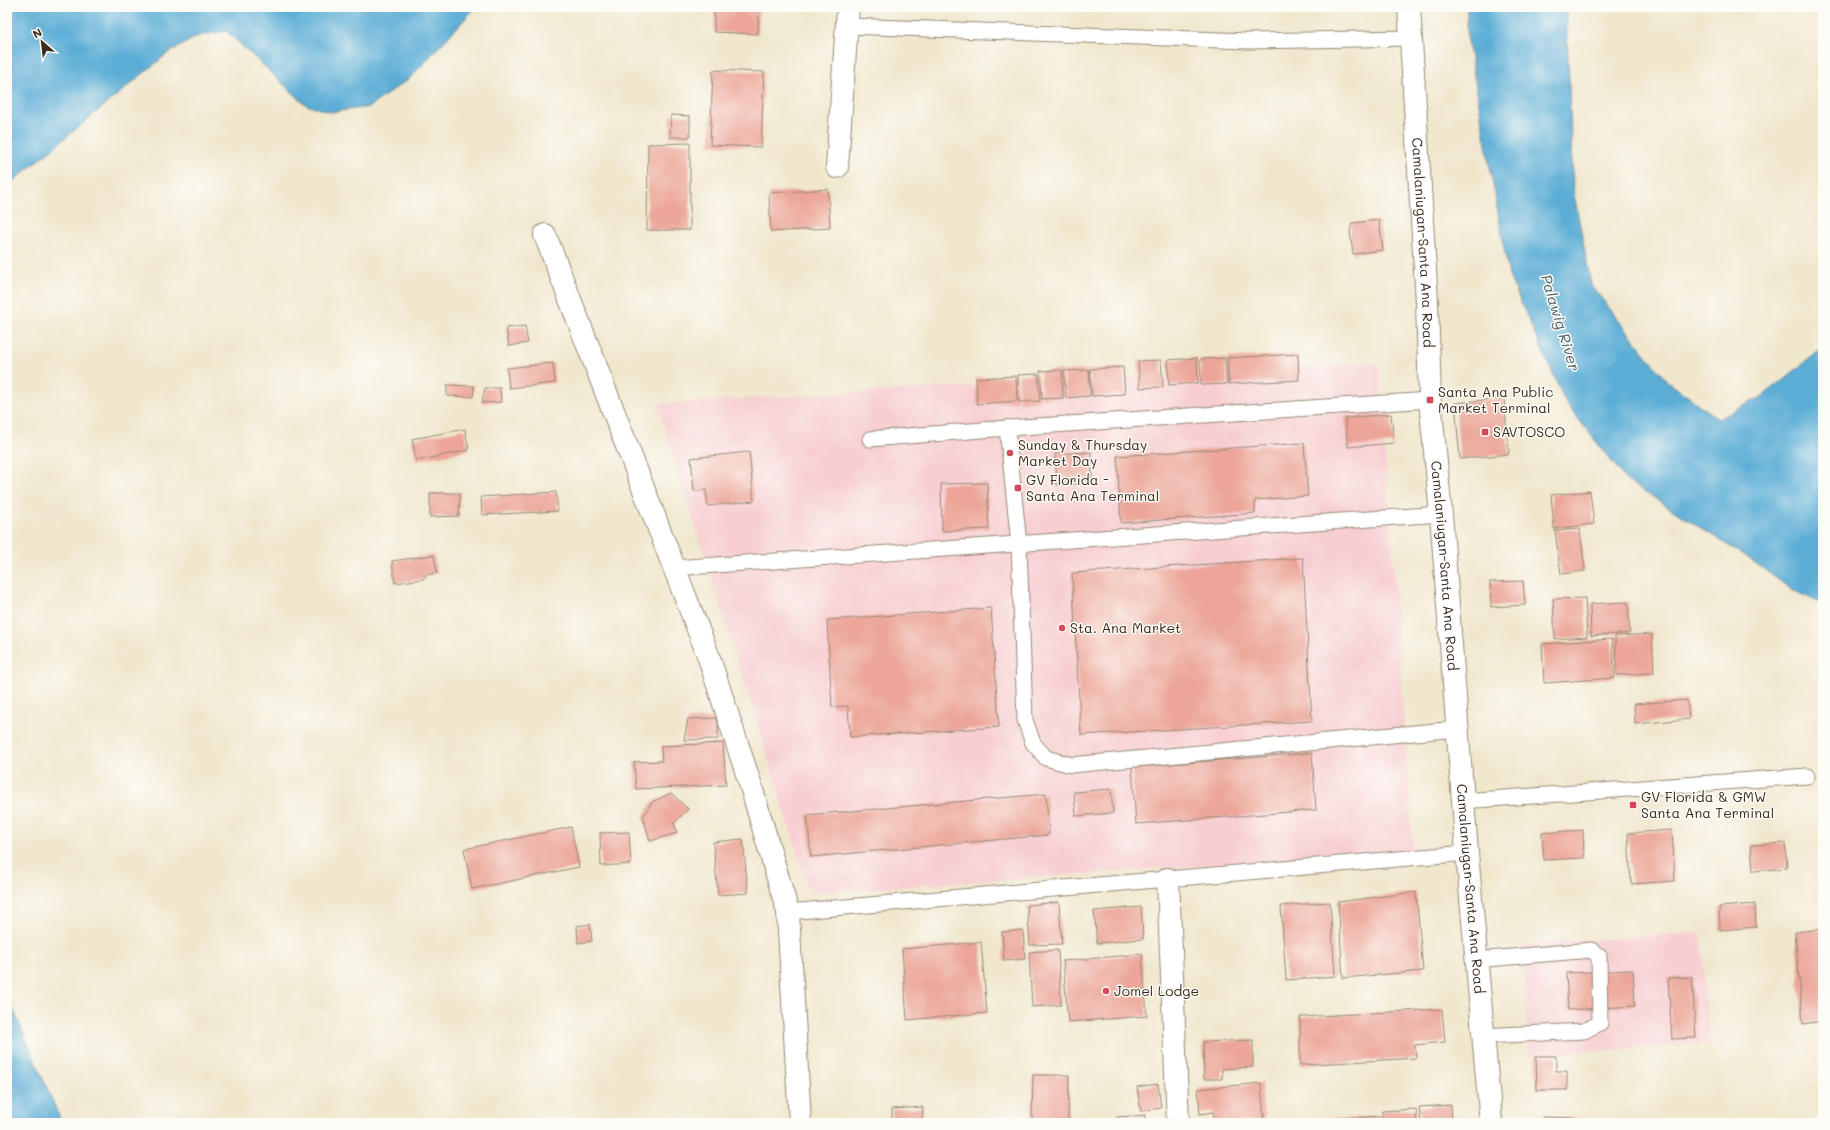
<svg xmlns="http://www.w3.org/2000/svg" width="1830" height="1130" viewBox="0 0 1830 1130" font-family="Mali,sans-serif">
	<rect width="100%" height="100%" fill="#fdfcf7"/>
	<filter id="ink" filterUnits="userSpaceOnUse"><feTurbulence type="fractalNoise" baseFrequency=".025" numOctaves="2"/><feDisplacementMap in="SourceGraphic" scale="8" xChannelSelector="R" yChannelSelector="G"/><feConvolveMatrix kernelMatrix="1 2 1 2 8 2 1 2 1" color-interpolation-filters="sRGB"/></filter>
	<filter id="wash" filterUnits="userSpaceOnUse"><feTurbulence type="fractalNoise" baseFrequency=".012" numOctaves="4" result="noise"/><feDisplacementMap in="SourceGraphic" scale="16" xChannelSelector="R" yChannelSelector="G"/><feGaussianBlur stdDeviation="0.9" result="paint"/><feColorMatrix in="noise" values="0 0 0 0 0 0 0 0 0 0 0 0 0 0 0 0 0 1.4 0 .05"/><feComposite in="paint" operator="in"/></filter>
	<g filter="url(#wash)">
		<rect width="100%" height="100%" fill="#f0e7cd"/>
		<g fill="#f7cfd2">
			<polygon points="1379,363 1413,851 810,893 657,404"/>
			<polygon points="1701,932 1709,1043 1529,1056 1522,945"/>
		</g>
		<g fill="#5badd6" stroke="#4b6c7a">
			<polygon points="7,7 476,7 410,78 369,107 331,112 306,105 226,31 198,36 168,53 7,186"/>
			<polygon points="1467,7 1566,7 1573,188 1591,285 1667,381 1718,419 1763,396 1823,348 1823,604 1792,590 1754,562 1626,480 1566,403 1509,276 1467,35"/>
			<polygon points="7,995 62,1123 7,1123"/>
		</g>
		<g id="blocks">
			<g fill="#eca598">
				<polygon points="714,7 759,7 758,34 714,32"/>
				<polygon points="713,70 764,72 761,147 710,145"/>
				<polygon points="671,115 690,116 690,137 670,137"/>
				<polygon points="690,143 690,230 647,230 648,144"/>
				<polygon points="828,189 830,228 771,232 769,193"/>
				<polygon points="1379,220 1383,250 1353,254 1350,232 1352,223"/>
				<polygon points="525,326 528,343 509,346 506,328"/>
				<polygon points="1298,354 1299,380 1229,384 1227,358"/>
				<polygon points="1197,358 1198,383 1169,385 1168,360"/>
				<polygon points="1225,358 1227,384 1201,385 1200,359"/>
				<polygon points="1161,360 1163,387 1140,388 1138,361"/>
				<polygon points="553,363 555,383 509,388 507,368"/>
				<polygon points="1123,367 1125,394 1092,396 1090,369"/>
				<polygon points="1062,370 1063,398 1042,399 1040,371"/>
				<polygon points="1089,370 1090,396 1066,398 1064,371"/>
				<polygon points="1038,374 1040,401 1019,402 1018,375"/>
				<polygon points="1016,376 1017,401 977,404 976,378"/>
				<polygon points="447,385 474,386 473,397 447,396"/>
				<polygon points="485,388 500,388 501,402 482,403"/>
				<polygon points="1504,398 1509,454 1460,459 1455,403"/>
				<polygon points="1391,414 1394,443 1348,447 1345,418"/>
				<polygon points="465,429 469,450 416,461 412,439"/>
				<polygon points="1304,443 1308,496 1255,500 1255,513 1121,523 1117,456"/>
				<polygon points="749,452 754,501 708,506 706,490 694,491 691,458"/>
				<polygon points="1091,452 1092,483 1057,485 1055,454"/>
				<polygon points="987,483 989,529 942,531 941,484"/>
				<polygon points="1590,491 1594,524 1554,529 1551,495"/>
				<polygon points="556,492 558,511 482,515 481,497"/>
				<polygon points="430,493 460,493 459,516 430,517"/>
				<polygon points="1580,529 1585,571 1561,574 1555,531"/>
				<polygon points="434,555 437,573 426,575 423,579 395,583 392,561"/>
				<polygon points="1303,558 1312,721 1081,735 1072,573"/>
				<polygon points="1523,581 1525,605 1491,607 1490,582"/>
				<polygon points="1585,598 1587,637 1555,639 1553,599"/>
				<polygon points="1628,602 1630,633 1591,636 1590,604"/>
				<polygon points="991,608 999,727 850,737 848,706 832,707 827,620"/>
				<polygon points="1652,634 1654,673 1617,675 1615,636"/>
				<polygon points="1612,639 1615,678 1544,683 1542,644"/>
				<polygon points="1687,700 1689,719 1635,724 1634,704"/>
				<polygon points="718,718 718,739 684,740 688,719"/>
				<polygon points="723,743 726,785 636,789 634,762 662,761 661,746"/>
				<polygon points="1312,753 1316,810 1136,824 1132,767"/>
				<polygon points="1111,789 1113,813 1076,816 1074,792"/>
				<polygon points="671,793 688,809 674,823 677,833 650,841 643,817 652,802"/>
				<polygon points="1046,794 1049,835 811,857 807,815"/>
				<polygon points="571,827 579,867 472,889 464,849"/>
				<polygon points="1583,830 1584,858 1544,860 1542,833"/>
				<polygon points="1672,830 1675,881 1631,884 1628,833"/>
				<polygon points="629,832 631,864 601,866 600,833"/>
				<polygon points="743,839 748,893 718,895 713,842"/>
				<polygon points="1785,843 1787,868 1753,871 1751,845"/>
				<polygon points="1416,892 1423,971 1343,978 1338,902"/>
				<polygon points="1059,902 1062,944 1030,945 1027,905"/>
				<polygon points="1330,902 1335,976 1286,980 1281,906"/>
				<polygon points="1755,904 1756,927 1720,930 1719,907"/>
				<polygon points="1141,907 1143,939 1097,943 1094,911"/>
				<polygon points="590,924 592,941 578,943 577,926"/>
				<polygon points="1823,929 1823,1021 1803,1024 1795,932"/>
				<polygon points="1023,930 1025,959 1004,961 1002,932"/>
				<polygon points="981,942 987,1013 907,1020 902,949"/>
				<polygon points="1058,950 1061,1005 1032,1007 1029,952"/>
				<polygon points="1142,954 1147,1016 1068,1022 1063,961"/>
				<polygon points="1633,970 1635,1006 1568,1010 1566,973"/>
				<polygon points="1692,977 1696,1038 1672,1039 1668,978"/>
				<polygon points="1442,1009 1445,1042 1415,1045 1416,1058 1300,1065 1300,1017"/>
				<polygon points="1253,1040 1253,1067 1222,1069 1222,1079 1204,1079 1203,1042"/>
				<polygon points="1536,1056 1556,1056 1556,1071 1567,1071 1567,1090 1537,1090"/>
				<polygon points="1033,1075 1069,1075 1068,1122 1032,1122"/>
				<polygon points="1261,1083 1264,1120 1215,1123 1213,1112 1200,1114 1198,1089"/>
				<polygon points="1158,1084 1161,1108 1141,1111 1137,1087"/>
				<polygon points="1451,1105 1452,1123 1421,1123 1419,1107"/>
				<polygon points="923,1107 922,1123 892,1123 892,1109"/>
				<polygon points="1416,1109 1417,1123 1383,1123 1382,1111"/>
				<polygon points="1145,1115 1144,1123 1117,1123 1117,1117"/>
				<polygon points="1380,1116 1381,1123 1317,1123 1317,1120"/>
				<polygon points="1543,1117 1577,1118 1576,1123 1543,1123"/>
			</g>
		</g>
	</g>
	<g filter="url(#ink)">
		<use href="#blocks" fill-opacity="0" stroke="#968876" stroke-width="1"/>
		<g fill="none" stroke-linecap="round" stroke-linejoin="round">
			<defs>
				<g id="lane">
					<polyline points="847,26 1248,41 1411,38"/>
					<polyline points="1007,428 1019,544 1025,720 1033,743 1046,758 1071,765 1457,729"/>
					<polyline points="870,439 1007,428 1430,400"/>
					<polyline points="674,568 1441,514"/>
					<polyline points="1463,801 1807,776"/>
					<polyline points="788,912 1467,853"/>
					<polyline points="1476,960 1591,950 1599,956 1600,1023 1584,1031 1483,1036"/>
				</g>
				<g id="street">
					<polyline points="837,167 848,7"/>
					<polyline points="545,235 708,655 750,783 788,912 800,1123"/>
					<polyline points="1168,879 1178,1123"/>
				</g>
				<g id="primary">
					<path id="s1" d="M 1409,7 L 1427,302 L 1430,400 L 1441,514 L 1467,853 L 1491,1123"/>
				</g>
			</defs>
			<use href="#lane" stroke="#968876" stroke-width="17"/>
			<use href="#street" stroke="#968876" stroke-width="24"/>
			<use href="#primary" stroke="#968876" stroke-width="24"/>
			<use href="#lane" stroke="#fff" stroke-width="15"/>
			<use href="#street" stroke="#fff" stroke-width="22"/>
			<use href="#primary" stroke="#fff" stroke-width="22"/>
		</g>
	</g>
	<g fill="#d1495b" stroke="#fdfcf7" stroke-width="1.5">
		<rect x="1426" y="396" width="8" height="8" rx="2"/>
		<rect x="1481" y="428" width="8" height="8" rx="2"/>
		<circle cx="1010" cy="453" r="4"/>
		<rect x="1014" y="484" width="8" height="8" rx="2"/>
		<circle cx="1062" cy="628" r="4"/>
		<rect x="1629" y="801" width="8" height="8" rx="2"/>
		<circle cx="1106" cy="991" r="4"/>
	</g>
	<g text-anchor="middle" stroke-width="3" stroke-linejoin="round" paint-order="stroke">
		<g font-size="14" fill="#3b2a1e" stroke="#fdfcf7">
			<text dy="5" stroke="none"><textPath href="#s1" startOffset="236">Camalaniugan-Santa Ana Road</textPath></text>
			<text dy="5" stroke="none"><textPath href="#s1" startOffset="560">Camalaniugan-Santa Ana Road</textPath></text>
			<text dy="5" stroke="none"><textPath href="#s1" startOffset="884">Camalaniugan-Santa Ana Road</textPath></text>
		</g>
		<g font-size="14" fill="#3b2a1e" stroke="#fdfcf7" text-anchor="start">
			<text x="1438" y="397">Santa Ana Public<tspan x="1438" dy="16">Market Terminal</tspan></text>
			<text x="1493" y="437">SAVTOSCO</text>
			<text x="1018" y="450">Sunday &amp; Thursday<tspan x="1018" dy="16">Market Day</tspan></text>
			<text x="1026" y="485">GV Florida -<tspan x="1026" dy="16">Santa Ana Terminal</tspan></text>
			<text x="1070" y="633">Sta. Ana Market</text>
			<text x="1641" y="802">GV Florida &amp; GMW<tspan x="1641" dy="16">Santa Ana Terminal</tspan></text>
			<text x="1114" y="996">Jomel Lodge</text>
		</g>
		<g font-size="15" font-style="italic" fill="#485e68" stroke="#fdfcf7">
			<text transform="translate(1560 323) rotate(73)" y="5">Palawig River</text>
		</g>
	</g>
	<rect width="1830" height="1130" fill="none" stroke="#fdfcf7" stroke-width="24"/>
	<g transform="translate(42 42) rotate(332)" stroke="#fdfcf7" stroke-width="3" paint-order="stroke">
	<path d="M0-3L7 15L0 10L-7 15Z" fill="#3b2a1e"/>
	<text y="-6" font-size="11" font-weight="bold" text-anchor="middle" fill="#3b2a1e">N</text>
	</g>
</svg>
